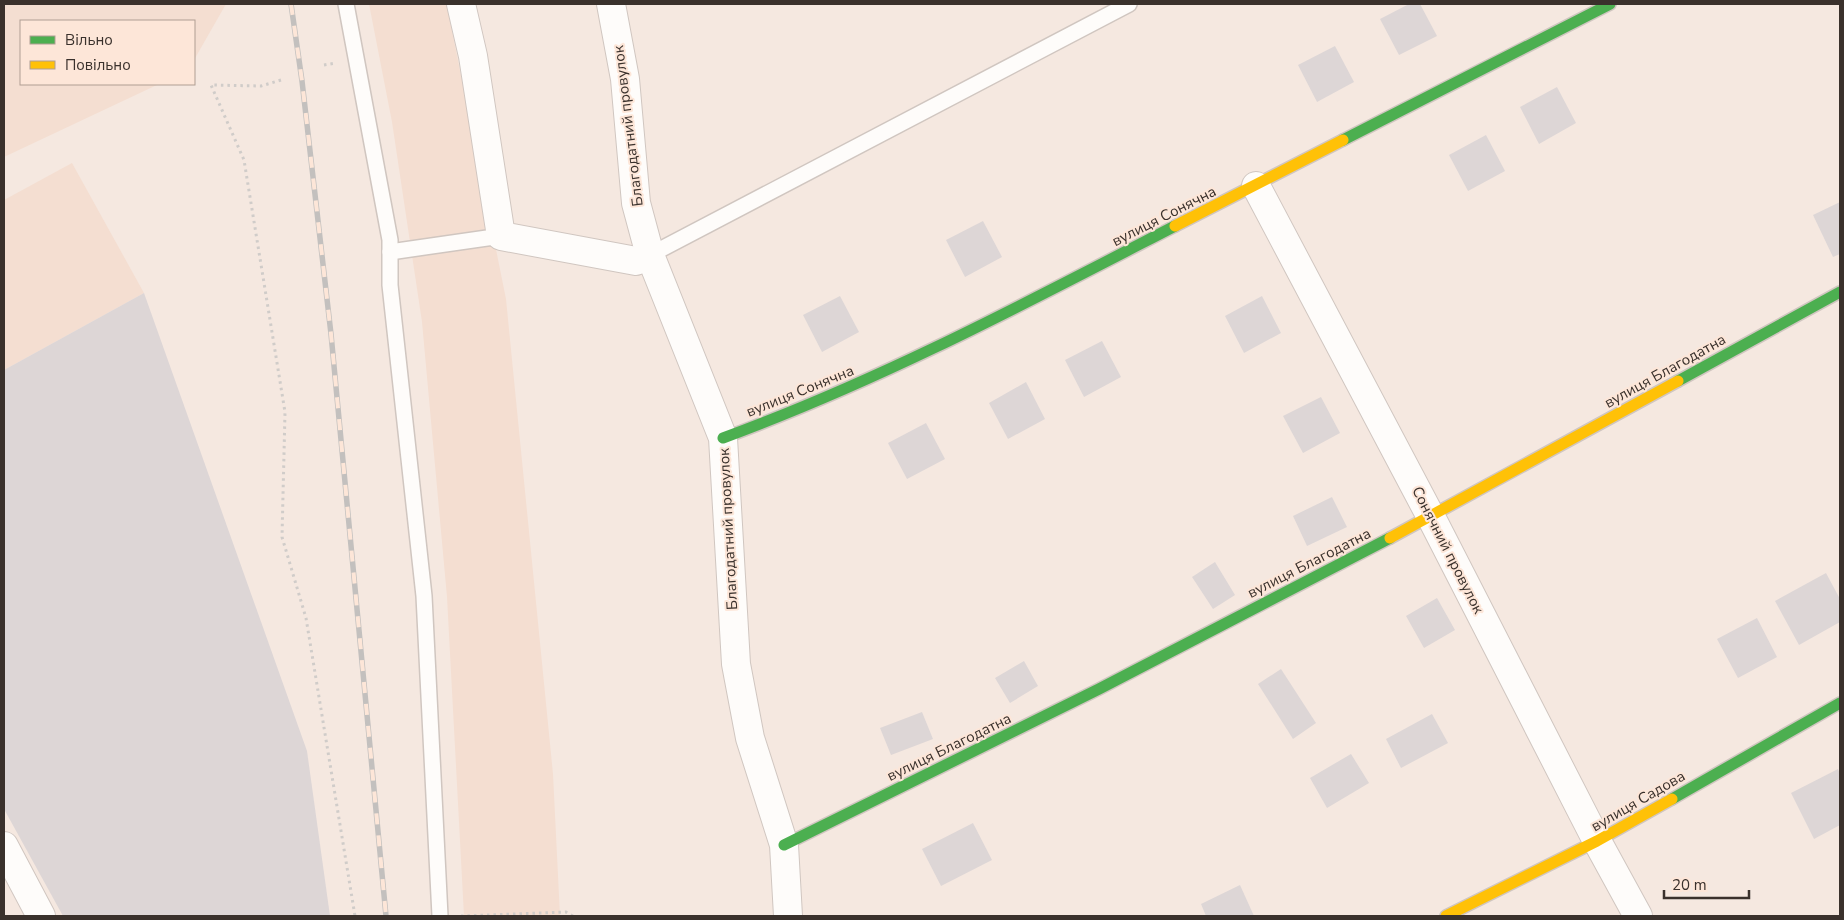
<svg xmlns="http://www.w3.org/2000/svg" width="1844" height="920" viewBox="0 0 1844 920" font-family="'Nunito Sans',sans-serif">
	<rect width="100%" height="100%" fill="#f5e8e0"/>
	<g fill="#f4ded1">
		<polygon points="4,4 226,4 194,60 194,21 21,21 21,84 159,84 4,157"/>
		<polygon points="369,4 446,4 449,16 506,299 553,774 560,916 464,916 447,597 422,322 392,122"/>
		<polygon points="72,163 144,293 4,370 4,200"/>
	</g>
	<g fill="#ddd6d6">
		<polygon points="1409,4 1420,4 1437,36 1399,55 1380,19"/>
		<polygon points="1335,46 1354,82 1317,102 1298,65"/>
		<polygon points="1557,87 1576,123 1539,144 1520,107"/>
		<polygon points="1486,135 1505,171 1468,191 1449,155"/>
		<polygon points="1840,202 1840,254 1833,257 1813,215"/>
		<polygon points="983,221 1002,257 965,277 946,240"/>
		<polygon points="144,293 307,751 330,916 63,916 4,809 4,370"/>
		<polygon points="840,296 859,332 822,352 803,315"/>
		<polygon points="1262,296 1281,333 1244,353 1225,316"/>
		<polygon points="1102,341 1121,377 1084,397 1065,360"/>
		<polygon points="1026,382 1045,419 1008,439 989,403"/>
		<polygon points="1321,397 1340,433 1303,453 1283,416"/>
		<polygon points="926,423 945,459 907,479 888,443"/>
		<polygon points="1332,497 1347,527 1307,546 1293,516"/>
		<polygon points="1215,562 1235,595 1213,609 1192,577"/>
		<polygon points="1826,573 1840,599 1840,622 1799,645 1775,601"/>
		<polygon points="1437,598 1455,630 1424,648 1406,616"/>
		<polygon points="1757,618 1777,657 1738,678 1717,639"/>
		<polygon points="1024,661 1038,686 1010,703 995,678"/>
		<polygon points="1281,669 1316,723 1293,739 1258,684"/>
		<polygon points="922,712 933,739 891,755 880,728"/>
		<polygon points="1432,714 1448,743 1401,768 1386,739"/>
		<polygon points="1351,754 1369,783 1327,808 1310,778"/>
		<polygon points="1838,769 1840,774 1840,825 1814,839 1791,793"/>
		<polygon points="973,823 992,860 941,886 922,849"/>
		<polygon points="1240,885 1254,916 1206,916 1201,904"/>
	</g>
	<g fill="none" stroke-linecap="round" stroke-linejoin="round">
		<defs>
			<g id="lane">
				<polyline points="346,4 390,240 390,285 424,596 440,916"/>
				<polyline points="390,252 501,236"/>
				<polyline points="650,255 1129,4"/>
			</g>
			<g id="street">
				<polyline points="461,4 473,56 501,236 636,261 650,255"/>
				<polyline points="611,4 625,79 636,203 650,255 723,438 736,664 750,738 784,845 788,916"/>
				<polyline points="1256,186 1431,517 1597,841 1638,916"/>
				<polyline points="4,846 41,916"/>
			</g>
			<g id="fast">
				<polyline points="1343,140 1610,4"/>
				<polyline points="1678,381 1840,292"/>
				<path d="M 723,438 C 881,380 1026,303 1175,226"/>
				<polyline points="1672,799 1840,703"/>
				<polyline points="784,845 1099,689 1390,538"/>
			</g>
			<g id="slow">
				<polyline points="1175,226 1343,140"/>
				<polyline points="1390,538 1678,381"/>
				<polyline points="1446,916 1597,841 1672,799"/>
			</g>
		</defs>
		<use href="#lane" stroke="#d0c6c0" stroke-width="18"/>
		<use href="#street" stroke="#d0c6c0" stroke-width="30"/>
		<use href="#fast" stroke="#d0c6c0" stroke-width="14"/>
		<use href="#slow" stroke="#d0c6c0" stroke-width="14"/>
		<g stroke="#d0ccc9" stroke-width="3" stroke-dasharray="2.5 4" stroke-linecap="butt">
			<polyline points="324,65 336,63"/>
			<polyline points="281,80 261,86 211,85 244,160 285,412 282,537 306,618 355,916"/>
			<polyline points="461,916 566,912 573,916"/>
		</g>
		<use href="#lane" stroke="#fefcfa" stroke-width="15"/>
		<use href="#street" stroke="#fefcfa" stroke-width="28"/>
		<use href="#fast" stroke="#4caf50" stroke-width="11"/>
		<use href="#slow" stroke="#ffc107" stroke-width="11"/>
		<defs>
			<polyline id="rail" points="291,4 302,81 331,334 386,916"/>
		</defs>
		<use href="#rail" stroke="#c3c0be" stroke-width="5.5"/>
		<use href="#rail" stroke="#fde6d8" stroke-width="4" stroke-dasharray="11" stroke-linecap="butt"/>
	</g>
	<g text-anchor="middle" stroke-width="4" stroke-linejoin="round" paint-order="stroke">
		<g font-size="15" fill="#3a312c" stroke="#fde6d8">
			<text transform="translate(628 126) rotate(-97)" y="5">Благодатний провулок</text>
			<text transform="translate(1164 216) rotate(-27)" y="5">вулиця Сонячна</text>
			<text transform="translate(1665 371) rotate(-29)" y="5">вулиця Благодатна</text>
			<text transform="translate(800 391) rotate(-22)" y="5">вулиця Сонячна</text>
			<text transform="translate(728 529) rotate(-93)" y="5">Благодатний провулок</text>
			<text transform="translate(1448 550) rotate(63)" y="5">Сонячний провулок</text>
			<text transform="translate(1309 563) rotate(-27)" y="5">вулиця Благодатна</text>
			<text transform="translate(949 747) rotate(-26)" y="5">вулиця Благодатна</text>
			<text transform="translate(1638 801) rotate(-30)" y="5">вулиця Садова</text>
		</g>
	</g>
	<rect width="1844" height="920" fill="none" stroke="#3a312c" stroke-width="10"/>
	<rect x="20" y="20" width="175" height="65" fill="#fde6d8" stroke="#af9e93"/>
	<rect x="30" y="36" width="25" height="8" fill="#4caf50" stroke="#af9e93"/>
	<text x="65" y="45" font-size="15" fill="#3a312c">Вільно</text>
	<rect x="30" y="61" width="25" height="8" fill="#ffc107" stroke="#af9e93"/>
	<text x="65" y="70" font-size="15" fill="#3a312c">Повільно</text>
	<path d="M1664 890v8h85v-8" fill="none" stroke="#3a312c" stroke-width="2.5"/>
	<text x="1672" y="890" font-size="15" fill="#3a312c" stroke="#fde6d8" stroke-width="4" paint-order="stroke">20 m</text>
</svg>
